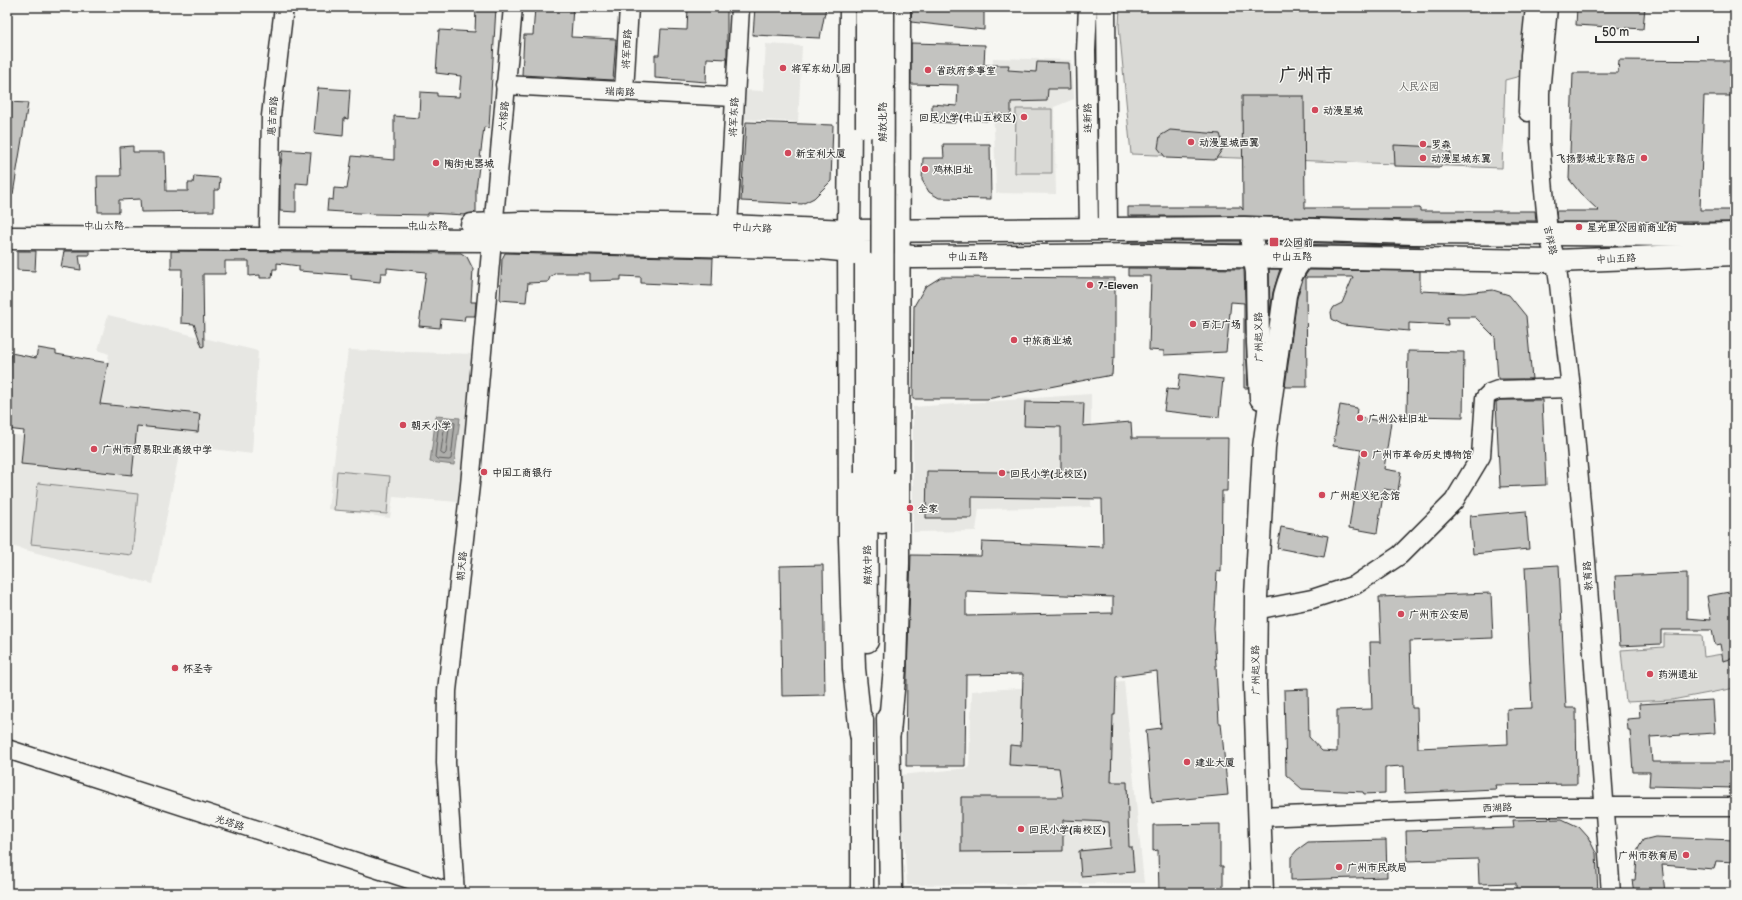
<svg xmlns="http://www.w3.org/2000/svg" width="1742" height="900" viewBox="0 0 1742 900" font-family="'Balsamiq Sans','LXGW WenKai TC',sans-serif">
	<rect width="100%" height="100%" fill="#f6f6f2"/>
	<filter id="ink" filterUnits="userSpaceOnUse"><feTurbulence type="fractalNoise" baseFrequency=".025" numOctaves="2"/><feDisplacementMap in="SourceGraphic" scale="8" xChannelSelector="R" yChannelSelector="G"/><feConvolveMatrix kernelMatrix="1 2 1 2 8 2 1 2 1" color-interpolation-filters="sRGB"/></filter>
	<g filter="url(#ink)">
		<g fill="#e7e7e3">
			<polygon points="766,44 802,46 798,122 739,119 740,90 763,91"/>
			<polygon points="993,58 1072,60 1074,99 1054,107 1056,194 996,193 994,127 991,101"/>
			<polygon points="108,315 258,351 252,454 181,445 153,584 7,545 7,434 91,444 109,354 98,350"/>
			<polygon points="348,350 475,354 458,502 393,497 390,518 328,509"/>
			<polygon points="1091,394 1091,507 979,509 976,531 913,532 913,407"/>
			<polygon points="1124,681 1144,883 907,885 900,775 969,768 972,691"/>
			<polygon points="1506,889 1506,893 1284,893 1284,890"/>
		</g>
		<g fill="#d9d9d5" stroke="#828280">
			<polygon points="1120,7 1530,7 1524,75 1505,80 1502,168 1131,154 1119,26"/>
			<polygon points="1016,109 1052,109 1052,173 1015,173"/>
			<polygon points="337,471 390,476 387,514 334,510"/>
			<polygon points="38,483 138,494 132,555 31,544"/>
			<polygon points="1664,634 1702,635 1704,657 1728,653 1735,688 1672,700 1626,702 1621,650 1664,647"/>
		</g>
		<polygon fill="#aeaeab" stroke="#7a7a78" points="436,416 460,418 454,465 430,462"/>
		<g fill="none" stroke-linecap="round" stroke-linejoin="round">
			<g stroke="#5f5f5e" stroke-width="1">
				<polygon points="441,420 453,422 455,423 451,459 449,460 437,459 435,457 439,422"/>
				<polygon points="445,426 449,428 446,453 444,455 441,453"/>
			</g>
		</g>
		<g fill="#c3c3c0" stroke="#2b2b2b" fill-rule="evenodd">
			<polygon points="476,7 496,7 489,128 484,127 476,190 476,212 465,215 428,213 428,215 374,214 327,211 328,199 333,200 334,188 347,189 352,156 394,160 394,116 419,118 420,92 437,93 437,96 459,97 461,76 436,73 439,30 475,32"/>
			<polygon points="535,7 573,7 571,37 616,39 613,80 522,75 524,35 533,35"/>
			<polygon points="688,7 727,7 727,59 707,58 706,82 655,78 655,55 659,55 661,29 687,30"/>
			<polygon points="755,7 826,7 820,38 753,35"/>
			<polygon points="912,7 982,7 984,12 984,30 911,22"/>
			<polygon points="1577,7 1645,7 1643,29 1576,25"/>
			<polygon points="911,43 985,45 984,65 1009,65 1008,70 1036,72 1037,62 1069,63 1070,89 1048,89 1047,101 1011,102 1011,115 987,114 987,121 955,119 955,123 932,122 932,104 957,106 958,85 911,84"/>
			<polygon points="1619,60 1735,61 1735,96 1704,96 1700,210 1735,210 1735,222 1557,222 1556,211 1599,211 1580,193 1569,179 1573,73 1618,73"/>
			<polygon points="318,88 350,90 348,119 344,118 343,136 314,133"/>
			<polygon points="1242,96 1304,96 1305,208 1420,208 1420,211 1535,211 1536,221 1414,220 1244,216 1128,216 1128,207 1241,207 1243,210"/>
			<polygon points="7,102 28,103 13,194 7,193"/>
			<polygon points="746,122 833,125 831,181 814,198 802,204 741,201"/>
			<polygon points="1170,130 1220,134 1224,147 1215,160 1166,158 1158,148 1160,136"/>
			<polygon points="943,144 990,144 991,199 939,198 929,192 922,180 923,158 944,158"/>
			<polygon points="1394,145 1439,147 1451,153 1450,162 1439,167 1395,166"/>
			<polygon points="133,146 133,152 165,152 166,191 188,191 188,183 193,183 194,176 220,178 219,190 214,190 214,211 141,212 140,199 119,200 119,212 98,212 97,176 121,176 120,147"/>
			<polygon points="283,150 311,152 308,184 296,183 296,212 280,211 280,171"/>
			<polygon points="1128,241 1240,241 1240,244 1128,243"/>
			<polygon points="1264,241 1420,246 1265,244"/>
			<polygon points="17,251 36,251 35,271 17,270"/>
			<polygon points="64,251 90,251 90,255 79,255 81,270 61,267"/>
			<polygon points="171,251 461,253 467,257 473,269 471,302 476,302 475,316 465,316 464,321 441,319 440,328 419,326 426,272 387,268 387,273 381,273 380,282 351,279 351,275 299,271 299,266 277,263 277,269 273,269 272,278 260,278 260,275 249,276 249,261 225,261 225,274 203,274 204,346 202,347 194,324 181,323 182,269 171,269"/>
			<polygon points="505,253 713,258 712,286 641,283 641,277 621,276 621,280 589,281 589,273 556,273 550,277 548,282 528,283 526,302 500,300 502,259"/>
			<polygon points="1128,268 1244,269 1248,388 1244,388 1244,303 1231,302 1226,352 1164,355 1164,351 1149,350 1151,276 1128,276"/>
			<polygon points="1269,269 1280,269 1273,292 1270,312"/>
			<polygon points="1309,270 1420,271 1420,291 1464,293 1493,290 1509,295 1526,316 1532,379 1498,379 1495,337 1475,317 1447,317 1448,325 1409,323 1409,331 1343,325 1332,319 1331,312 1334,307 1342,303 1353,277 1306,277 1307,387 1285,387 1297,298 1303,279"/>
			<polygon points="941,277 1115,278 1115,358 1113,358 1112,375 987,399 913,399 914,306 925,287"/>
			<polygon points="38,348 56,351 56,354 108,363 100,404 200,414 198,432 137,426 132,475 21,464 24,431 7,429 7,392 11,353 36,358"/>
			<polygon points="1408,351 1464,352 1463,417 1407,416"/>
			<polygon points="1180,374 1223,379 1219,417 1164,411 1167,389 1178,390"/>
			<polygon points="1500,400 1542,400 1546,485 1500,487 1496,402"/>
			<path d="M 1025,402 L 1084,403 L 1083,426 L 1131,422 L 1132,438 L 1228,438 L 1227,491 L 1222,491 L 1221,572 L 1217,571 L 1214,628 L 1219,723 L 1221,723 L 1228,795 L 1152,802 L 1146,730 L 1161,728 L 1157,671 L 1116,677 L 1115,715 L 1113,715 L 1111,782 L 1127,782 L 1129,847 L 1132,847 L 1134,872 L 1081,876 L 1079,851 L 1110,848 L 1109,822 L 1063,820 L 1063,851 L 961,852 L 961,797 L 1063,797 L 1059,768 L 1009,765 L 1010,745 L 1021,746 L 1023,674 L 966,675 L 965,766 L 906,766 L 907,675 L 911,555 L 981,556 L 982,542 L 1103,547 L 1102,499 L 972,497 L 972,518 L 926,518 L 927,471 L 1061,473 L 1061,427 L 1024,426 ZM 966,591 L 1113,597 L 1113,613 L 966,616 Z"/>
			<polygon points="1340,405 1357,408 1356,417 1380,421 1382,414 1392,415 1384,469 1401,472 1398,491 1384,489 1377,533 1349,528 1361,450 1333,446"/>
			<polygon points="1526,511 1529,549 1473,554 1470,516"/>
			<polygon points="1281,527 1328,536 1324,557 1277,548"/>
			<polygon points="823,565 825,695 782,696 780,566"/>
			<polygon points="1559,565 1566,708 1576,708 1577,784 1495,785 1496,789 1405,793 1404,766 1385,767 1385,793 1364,794 1363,792 1302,789 1286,775 1284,690 1308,689 1309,737 1322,751 1337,752 1337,710 1372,709 1370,642 1381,642 1379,597 1491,593 1493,638 1410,641 1412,708 1417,708 1418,748 1508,744 1507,709 1532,708 1525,567"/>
			<polygon points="1687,573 1687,618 1711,620 1707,596 1735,591 1735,658 1723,661 1720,644 1715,645 1712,630 1661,630 1661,644 1620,646 1615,576"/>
			<polygon points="1713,700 1715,733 1650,737 1652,762 1735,762 1735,788 1649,786 1650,772 1633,772 1630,730 1628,730 1627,719 1640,718 1639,704"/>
			<polygon points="1562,819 1579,827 1588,837 1596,853 1598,893 1516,893 1516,883 1479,884 1478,859 1407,861 1406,831 1514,828 1513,820"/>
			<polygon points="1220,824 1220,866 1223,866 1223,891 1159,893 1158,850 1153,851 1153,825"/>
			<polygon points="1655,837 1735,840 1735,862 1716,861 1714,869 1662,865 1665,893 1634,893 1632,880 1635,880 1638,849 1643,840"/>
			<polygon points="1386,840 1387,877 1291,880 1291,857 1297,850 1308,842"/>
		</g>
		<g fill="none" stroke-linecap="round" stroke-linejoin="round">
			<defs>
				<g id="minor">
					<polyline points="1088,7 1086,51 1089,228"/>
					<polyline points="1106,7 1108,228"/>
					<polyline points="1548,7 1540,93 1540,141 1543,180 1548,233 1556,261 1559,284 1571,388 1586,561 1611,893"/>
					<polyline points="505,85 734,97"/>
					<polyline points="624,91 629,7"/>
					<polyline points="1528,112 1530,55 1535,7"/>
					<polyline points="269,225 271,116 284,7"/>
					<polyline points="728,226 740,7"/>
					<polyline points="1255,610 1312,599 1355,585 1400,555 1454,501 1481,456 1485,398 1490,393 1498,390 1571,388"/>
					<polyline points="7,749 452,893"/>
					<polyline points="1260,817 1510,807 1735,807"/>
					<polyline points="455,893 446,763 447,691 470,485 513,7"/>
				</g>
				<g id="major">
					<polyline points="851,7 849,231 850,539 854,669 861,734"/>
					<polyline points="472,225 523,223 728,226 849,231 1244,228 1414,233 1693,235 1735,234"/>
					<polyline points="7,238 493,240 821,248 913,257 1151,255 1556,261 1735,254"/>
					<polyline points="1252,243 1257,272 1258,343 1261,398"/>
					<polyline points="866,473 867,641"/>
					<polyline points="882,473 882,522"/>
					<polyline points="888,718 891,893"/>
					<polyline points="889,733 895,668 898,563 899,7"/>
					<polyline points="862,893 862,720"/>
					<path d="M 1262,893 L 1255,685 L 1256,597 L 1264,447 L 1285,295 C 1289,280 1293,267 1305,256"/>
				</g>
			</defs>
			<use href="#minor" stroke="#2b2b2b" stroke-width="21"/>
			<use href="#major" stroke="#2b2b2b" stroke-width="25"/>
			<use href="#minor" stroke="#f6f6f2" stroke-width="18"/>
			<use href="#major" stroke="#f6f6f2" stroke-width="22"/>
			<defs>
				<g id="major-bridge">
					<polyline points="867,127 867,7"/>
					<polyline points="866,473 866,264"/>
					<polyline points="882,473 883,7"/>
				</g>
			</defs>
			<use href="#major-bridge" stroke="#2b2b2b" stroke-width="25" stroke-linecap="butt"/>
			<use href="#major-bridge" stroke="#f6f6f2" stroke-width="22"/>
		</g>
	</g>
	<g fill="#d1495b" stroke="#f6f6f2" stroke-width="1.5">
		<circle cx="783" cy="68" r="4"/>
		<circle cx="928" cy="70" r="4"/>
		<circle cx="1315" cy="110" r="4"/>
		<circle cx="1024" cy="117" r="4"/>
		<circle cx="1191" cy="142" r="4"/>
		<circle cx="1423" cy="144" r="4"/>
		<circle cx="788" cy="153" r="4"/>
		<circle cx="1423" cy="158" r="4"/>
		<circle cx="1644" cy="158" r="4"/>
		<circle cx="436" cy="163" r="4"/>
		<circle cx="925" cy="169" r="4"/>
		<circle cx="1579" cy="227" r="4"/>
		<rect x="1269" y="237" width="10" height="10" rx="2"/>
		<circle cx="1090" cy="285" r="4"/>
		<circle cx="1193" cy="324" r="4"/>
		<circle cx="1014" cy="340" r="4"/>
		<circle cx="1360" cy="418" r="4"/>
		<circle cx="403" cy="425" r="4"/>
		<circle cx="94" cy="449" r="4"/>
		<circle cx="1364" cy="454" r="4"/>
		<circle cx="484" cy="472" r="4"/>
		<circle cx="1002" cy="473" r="4"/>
		<circle cx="1322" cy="495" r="4"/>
		<circle cx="910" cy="508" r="4"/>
		<circle cx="1401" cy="614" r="4"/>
		<circle cx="175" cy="668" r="4"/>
		<circle cx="1650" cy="674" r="4"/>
		<circle cx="1187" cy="762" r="4"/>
		<circle cx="1021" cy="829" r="4"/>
		<circle cx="1686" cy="855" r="4"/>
		<circle cx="1339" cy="867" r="4"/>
	</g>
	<g text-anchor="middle" stroke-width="3" stroke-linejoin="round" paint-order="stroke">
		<g font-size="10" fill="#2b2b2b" stroke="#f6f6f2">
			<text transform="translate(626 49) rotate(-87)" y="4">将军西路</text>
			<text transform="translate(620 91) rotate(3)" y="4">瑞南路</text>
			<text transform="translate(272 116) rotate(-86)" y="4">惠吉西路</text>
			<text transform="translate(503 116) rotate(-85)" y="4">六榕路</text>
			<text transform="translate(733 117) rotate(-87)" y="4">将军东路</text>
			<text transform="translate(1087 118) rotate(-91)" y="4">连新路</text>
			<text transform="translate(882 122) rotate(-90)" y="4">解放北路</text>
			<text x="104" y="229">中山六路</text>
			<text x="428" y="229">中山六路</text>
			<text transform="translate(752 227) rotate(3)" y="4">中山六路</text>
			<text transform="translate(1551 240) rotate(78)" y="4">吉祥路</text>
			<text x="968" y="260">中山五路</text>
			<text x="1292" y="260">中山五路</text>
			<text transform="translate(1616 258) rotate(-3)" y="4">中山五路</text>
			<text transform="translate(1258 337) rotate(-91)" y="4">广州起义路</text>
			<text transform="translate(867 565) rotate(-91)" y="4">解放中路</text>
			<text transform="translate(461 566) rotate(-84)" y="4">朝天路</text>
			<text transform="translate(1587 576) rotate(-94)" y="4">教育路</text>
			<text transform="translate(1255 670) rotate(-91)" y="4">广州起义路</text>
			<text transform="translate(1497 807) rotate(-2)" y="4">西湖路</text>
			<text transform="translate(230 822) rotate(18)" y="4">光塔路</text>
		</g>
		<g font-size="10" font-weight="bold" fill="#2b2b2b" stroke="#f6f6f2" text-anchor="start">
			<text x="791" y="72">将军东幼儿园</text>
			<text x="936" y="74">省政府参事室</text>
			<text x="1323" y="114">动漫星城</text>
			<text x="1016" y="121" text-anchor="end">回民小学(中山五校区)</text>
			<text x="1199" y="146">动漫星城西翼</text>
			<text x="1431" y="148">罗森</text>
			<text x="796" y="157">新宝利大厦</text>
			<text x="1431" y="162">动漫星城东翼</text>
			<text x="1636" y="162" text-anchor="end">飞扬影城北京路店</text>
			<text x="444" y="167">陶街电器城</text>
			<text x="933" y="173">鸡林旧址</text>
			<text x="1587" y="231">星光里公园前商业街</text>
			<text x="1283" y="246">公园前</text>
			<text x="1098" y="289">7-Eleven</text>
			<text x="1201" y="328">百汇广场</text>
			<text x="1022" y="344">中旅商业城</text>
			<text x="1368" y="422">广州公社旧址</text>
			<text x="411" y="429">朝天小学</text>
			<text x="102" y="453">广州市贸易职业高级中学</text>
			<text x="1372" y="458">广州市革命历史博物馆</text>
			<text x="492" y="476">中国工商银行</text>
			<text x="1010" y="477">回民小学(北校区)</text>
			<text x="1330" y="499">广州起义纪念馆</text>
			<text x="918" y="512">全家</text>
			<text x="1409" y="618">广州市公安局</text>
			<text x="183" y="672">怀圣寺</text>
			<text x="1658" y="678">药洲遗址</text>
			<text x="1195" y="766">建业大厦</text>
			<text x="1029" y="833">回民小学(南校区)</text>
			<text x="1678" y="859" text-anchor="end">广州市教育局</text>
			<text x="1347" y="871">广州市民政局</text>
		</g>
		<g font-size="10" fill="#565656" stroke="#f6f6f2">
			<text x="1419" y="90">人民公园</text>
		</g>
		<g font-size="18" font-weight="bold" fill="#2b2b2b" stroke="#f6f6f2">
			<text x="1306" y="81">广州市</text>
		</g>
	</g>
	<rect width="1742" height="900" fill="none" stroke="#f6f6f2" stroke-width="24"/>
	<rect x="12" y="12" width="1718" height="876" fill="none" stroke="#2b2b2b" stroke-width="1.5" filter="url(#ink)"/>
	<path d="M1596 36v6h102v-6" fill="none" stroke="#2b2b2b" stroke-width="2"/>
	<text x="1602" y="36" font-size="12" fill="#2b2b2b" stroke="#f6f6f2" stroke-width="3" paint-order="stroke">50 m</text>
</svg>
